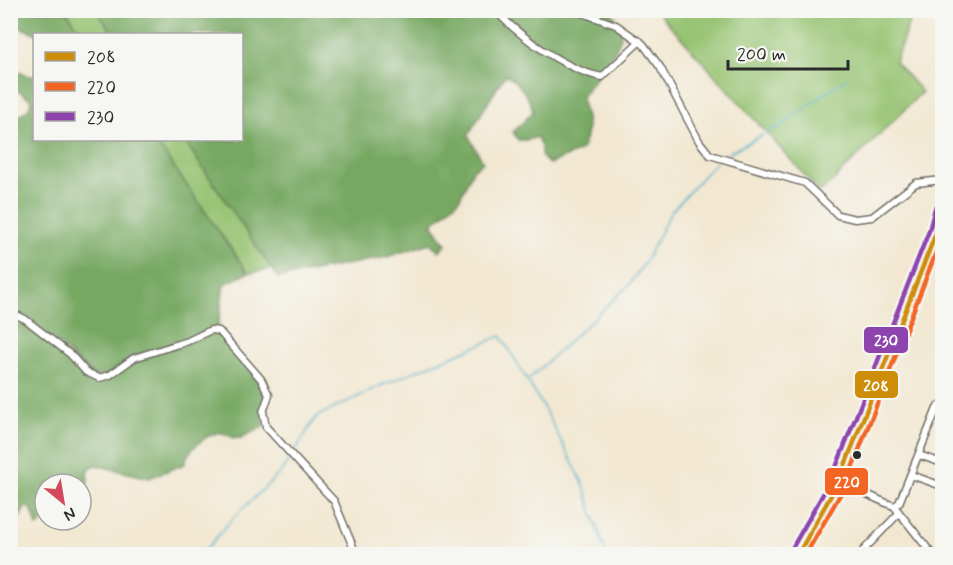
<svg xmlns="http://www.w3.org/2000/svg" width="953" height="565" viewBox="0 0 953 565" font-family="Mynerve,sans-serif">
	<rect width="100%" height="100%" fill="#f6f6f2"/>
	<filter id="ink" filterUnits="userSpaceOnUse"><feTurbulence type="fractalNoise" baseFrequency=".0167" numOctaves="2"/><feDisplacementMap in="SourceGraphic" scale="12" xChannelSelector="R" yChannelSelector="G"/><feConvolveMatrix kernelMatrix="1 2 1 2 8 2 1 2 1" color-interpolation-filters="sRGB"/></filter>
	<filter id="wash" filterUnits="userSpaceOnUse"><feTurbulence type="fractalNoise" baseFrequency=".008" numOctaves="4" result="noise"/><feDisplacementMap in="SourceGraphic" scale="24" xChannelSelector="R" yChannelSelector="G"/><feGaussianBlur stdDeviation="1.35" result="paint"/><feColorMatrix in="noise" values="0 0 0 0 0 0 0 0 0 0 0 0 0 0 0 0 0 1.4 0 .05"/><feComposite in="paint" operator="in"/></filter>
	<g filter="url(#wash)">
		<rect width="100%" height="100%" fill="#f2e8d2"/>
		<g fill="#94c270" stroke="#60764e" stroke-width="1.5">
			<polygon points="66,11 97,11 113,34 83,34"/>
			<polygon points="657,11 913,11 895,62 922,92 834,180 821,191 818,190"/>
			<polygon points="155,140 184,140 272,269 248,273"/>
		</g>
		<g fill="#77a862" stroke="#516a46" stroke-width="1.5">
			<polygon points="11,10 66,11 83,34 37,34 11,24"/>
			<path d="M 610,10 C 615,17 620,23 621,31 C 623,49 591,81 581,98 C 587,118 590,130 582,150 L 549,164 L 541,156 L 541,147 L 537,137 L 528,140 L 518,140 L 513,132 L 533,112 C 531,100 518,80 505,75 L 468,135 L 483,162 L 473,170 L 459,200 L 432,224 L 446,244 L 439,251 L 430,243 L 387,257 L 278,278 L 184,140 L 242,140 L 242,34 L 113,34 L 97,11 Z"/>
			<polygon points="14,70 28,76 34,76 34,140 155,140 248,273 224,284 218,328 131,357 105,376 94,375 31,320 11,310 11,122 28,109 32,100 11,86 10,76"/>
			<path d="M 11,312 L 99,379 L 126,363 L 219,332 L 268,392 L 262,410 L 265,426 C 263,427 243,437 240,438 C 233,440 229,434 222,433 C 209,431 185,452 185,464 L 149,478 L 95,465 L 87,471 L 88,482 L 81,491 L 81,484 L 45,484 C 45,498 50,519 37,527 L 32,510 L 26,506 L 11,534 Z"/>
		</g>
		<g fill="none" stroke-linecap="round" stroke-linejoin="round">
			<g stroke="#48acc8" stroke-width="1.5">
				<polyline points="898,10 905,17 930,21"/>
				<polyline points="766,133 780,126 847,78"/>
				<polyline points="728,153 763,135"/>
				<polyline points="528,380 629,285 645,262 670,213 716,162"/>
				<polyline points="295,451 316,417 382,385 501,336 545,410 583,483 606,554"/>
				<polyline points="202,554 234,517 280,473 290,458"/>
			</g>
		</g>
	</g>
	<g filter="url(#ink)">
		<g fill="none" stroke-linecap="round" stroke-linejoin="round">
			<defs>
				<g id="minor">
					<path d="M 495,10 C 520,37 566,70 602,77 L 640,41"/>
					<polyline points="574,10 616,25 643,44 660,67 699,141 710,155 805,183 838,215 855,219 872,217 916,183 942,180"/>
					<polyline points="10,312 25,319 71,355 86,372 99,378 110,375 134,358 188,341 211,330 219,331 261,379 269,395 263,412 266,427 334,501 356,554"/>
					<polyline points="919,455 942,463"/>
					<polyline points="911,475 942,486"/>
					<path d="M 838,483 C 855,486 872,498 889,504 L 894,506 L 899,503 L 938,406"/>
					<polyline points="894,506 932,554"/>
					<polyline points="860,554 899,513"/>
				</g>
				<polyline id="major" points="798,554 838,483 942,220"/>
			</defs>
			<use href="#minor" stroke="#716d65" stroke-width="9"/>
			<use href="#major" stroke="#716d65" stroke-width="10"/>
			<use href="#minor" stroke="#fff" stroke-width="6"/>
			<use href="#major" stroke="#fff" stroke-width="8"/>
			<defs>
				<polyline id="bus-1" points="798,554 838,483 936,233 942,210"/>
				<polyline id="bus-2" points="806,554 845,486 942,237"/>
				<polyline id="bus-3" points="791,550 831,480 929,231 935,208"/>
			</defs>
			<use href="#bus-1" stroke="#f6f6f2" stroke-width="9"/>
			<use href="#bus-2" stroke="#f6f6f2" stroke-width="9"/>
			<use href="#bus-3" stroke="#f6f6f2" stroke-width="9"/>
			<use href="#bus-1" stroke="#ce8d09" stroke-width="4.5"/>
			<use href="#bus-2" stroke="#f26522" stroke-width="4.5"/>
			<use href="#bus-3" stroke="#8e44ad" stroke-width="4.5"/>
		</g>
	</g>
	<circle fill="#2b2b2b" stroke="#f6f6f2" stroke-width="2" cx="857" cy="455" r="5"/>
	<g stroke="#f6f6f2" stroke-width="2">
		<rect x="863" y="326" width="46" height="28" rx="6" fill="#8e44ad"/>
		<rect x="854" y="370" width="45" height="29" rx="6" fill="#ce8d09"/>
		<rect x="824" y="467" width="45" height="29" rx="6" fill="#f26522"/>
	</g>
	<g font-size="16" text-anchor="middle" font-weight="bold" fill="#fff">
		<text x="886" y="346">230</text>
		<text x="876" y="391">208</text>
		<text x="847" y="488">220</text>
	</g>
	<rect width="953" height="565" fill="none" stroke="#f6f6f2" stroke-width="36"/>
	<rect x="33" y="33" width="210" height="108" fill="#f6f6f2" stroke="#a5a5a2" stroke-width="1.5"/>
	<rect x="45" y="52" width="30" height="9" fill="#ce8d09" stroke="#a5a5a2" stroke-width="1.5"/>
	<text x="87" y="63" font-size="18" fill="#2b2b2b">208</text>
	<rect x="45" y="82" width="30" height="9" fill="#f26522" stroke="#a5a5a2" stroke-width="1.5"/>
	<text x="87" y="93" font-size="18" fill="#2b2b2b">220</text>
	<rect x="45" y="112" width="30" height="9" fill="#8e44ad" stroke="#a5a5a2" stroke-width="1.5"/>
	<text x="87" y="123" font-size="18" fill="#2b2b2b">230</text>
	<g transform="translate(63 502) rotate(150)"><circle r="28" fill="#f6f6f2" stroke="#a5a5a2" stroke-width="1.5"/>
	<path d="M0-4.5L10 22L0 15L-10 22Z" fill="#d1495b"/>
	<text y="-9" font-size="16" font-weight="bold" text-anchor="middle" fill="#2b2b2b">N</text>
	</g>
	<path d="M728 60v9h120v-9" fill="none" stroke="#2b2b2b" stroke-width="3"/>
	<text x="737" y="60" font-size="18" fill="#2b2b2b" stroke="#f6f6f2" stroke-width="4.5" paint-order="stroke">200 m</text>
</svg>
